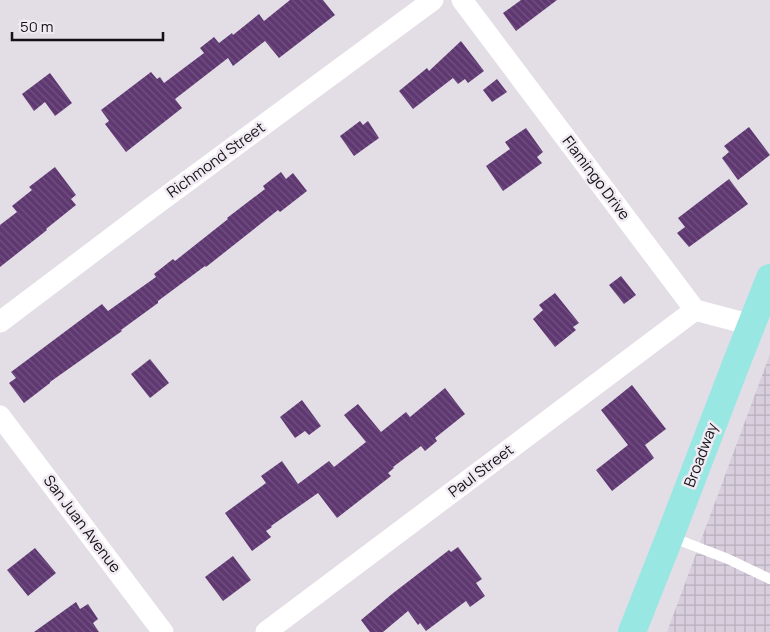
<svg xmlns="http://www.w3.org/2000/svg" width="770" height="632" viewBox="0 0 770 632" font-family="Manrope,sans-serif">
	<defs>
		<pattern id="industrial-grid" width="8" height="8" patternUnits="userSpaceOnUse" patternTransform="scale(1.25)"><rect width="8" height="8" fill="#d8cedd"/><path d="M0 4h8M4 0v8" fill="none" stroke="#b8b0bd"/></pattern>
		<pattern id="building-back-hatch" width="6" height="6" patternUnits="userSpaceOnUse" patternTransform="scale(1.25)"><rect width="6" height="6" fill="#5f3872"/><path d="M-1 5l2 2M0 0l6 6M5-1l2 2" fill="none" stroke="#715280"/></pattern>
	</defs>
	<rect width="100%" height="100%" fill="#e3dde6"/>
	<polygon fill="url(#industrial-grid)" points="770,354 770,632 667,632"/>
	<g fill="url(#building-back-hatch)">
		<polygon points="290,0 323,0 335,15 279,58 265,41 233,66 228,58 175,99 182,108 126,152 105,124 109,121 101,110 151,72 157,79 160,77 164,83 204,53 200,48 214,37 219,43 232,33 233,35 259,14 264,21"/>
		<polygon points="521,0 557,0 516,31 503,13"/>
		<polygon points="461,41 484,71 468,83 465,79 458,84 453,78 413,109 399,91 427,68 429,71"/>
		<polygon points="50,73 72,103 55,116 45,102 34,111 22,94"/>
		<polygon points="497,79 507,92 492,102 483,90"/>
		<polygon points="360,121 363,125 368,121 379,138 354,156 340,136"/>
		<polygon points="749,127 770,155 738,180 722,158 729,152 724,146"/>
		<polygon points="526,128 543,152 537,157 542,163 503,191 486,166 510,149 505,142"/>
		<polygon points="55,167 76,195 71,199 76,205 46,229 47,230 0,267 0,225 17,212 12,206 32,190 29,187"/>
		<polygon points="281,172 286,179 293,173 307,191 280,212 278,210 206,267 205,266 158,301 158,303 121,330 122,331 50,382 50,383 24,403 9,383 16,378 11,372 102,304 108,311 156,277 154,274 173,259 175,261 228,219 227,218 265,189 263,186"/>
		<polygon points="729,179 748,204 689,247 677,233 685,227 678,218"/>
		<polygon points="621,276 636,295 624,304 609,285"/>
		<polygon points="555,293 579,323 573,327 576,330 555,347 533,319 543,310 539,305"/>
		<polygon points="150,359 169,383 150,398 131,374"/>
		<polygon points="632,385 666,429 645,445 654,458 612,491 596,470 628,445 601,410"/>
		<polygon points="445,388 465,414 435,438 437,441 425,451 421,446 393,467 394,468 388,473 391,476 337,518 318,493 271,526 272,527 266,531 271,537 252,551 225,513 266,483 261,476 282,461 298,484 329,461 334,467 366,442 344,415 358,404 381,432 406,412 410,417"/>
		<polygon points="302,400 321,426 309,435 305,431 295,438 280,417"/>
		<polygon points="458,547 482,579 476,583 485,596 470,607 466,601 426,631 420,623 418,625 408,611 383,632 370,632 361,620 392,594 449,550 451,552"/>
		<polygon points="35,548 56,573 28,596 7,570"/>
		<polygon points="233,556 251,580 223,601 205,577"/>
		<polygon points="76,602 80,609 88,604 98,619 93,623 99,632 34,632"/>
	</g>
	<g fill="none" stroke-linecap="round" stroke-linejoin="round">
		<polyline stroke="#fff" stroke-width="10" points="671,537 728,559 770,579"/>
		<g stroke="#fff" stroke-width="21">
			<polyline points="462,0 695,310 752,325"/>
			<polyline points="0,322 151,208 433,0"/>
			<polyline points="0,416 163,632"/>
			<polyline points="266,632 695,310"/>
		</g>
		<polyline stroke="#99e7e3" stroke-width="28" points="632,632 670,536 736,364 770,278"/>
	</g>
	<g text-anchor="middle" stroke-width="5" stroke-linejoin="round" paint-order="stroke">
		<g font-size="15" fill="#131114" stroke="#f0eaf3">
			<text transform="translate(216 160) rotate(-36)" y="5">Richmond Street</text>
			<text transform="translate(596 178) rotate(53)" y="5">Flamingo Drive</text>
			<text transform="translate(701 455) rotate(-69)" y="5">Broadway</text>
			<text transform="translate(481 471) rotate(-37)" y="5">Paul Street</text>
			<text transform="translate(82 524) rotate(53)" y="5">San Juan Avenue</text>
		</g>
	</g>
	<path d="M12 32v8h151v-8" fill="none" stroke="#131114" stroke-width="2.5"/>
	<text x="20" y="32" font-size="15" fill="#131114" stroke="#f0eaf3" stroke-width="4" paint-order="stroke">50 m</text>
</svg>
